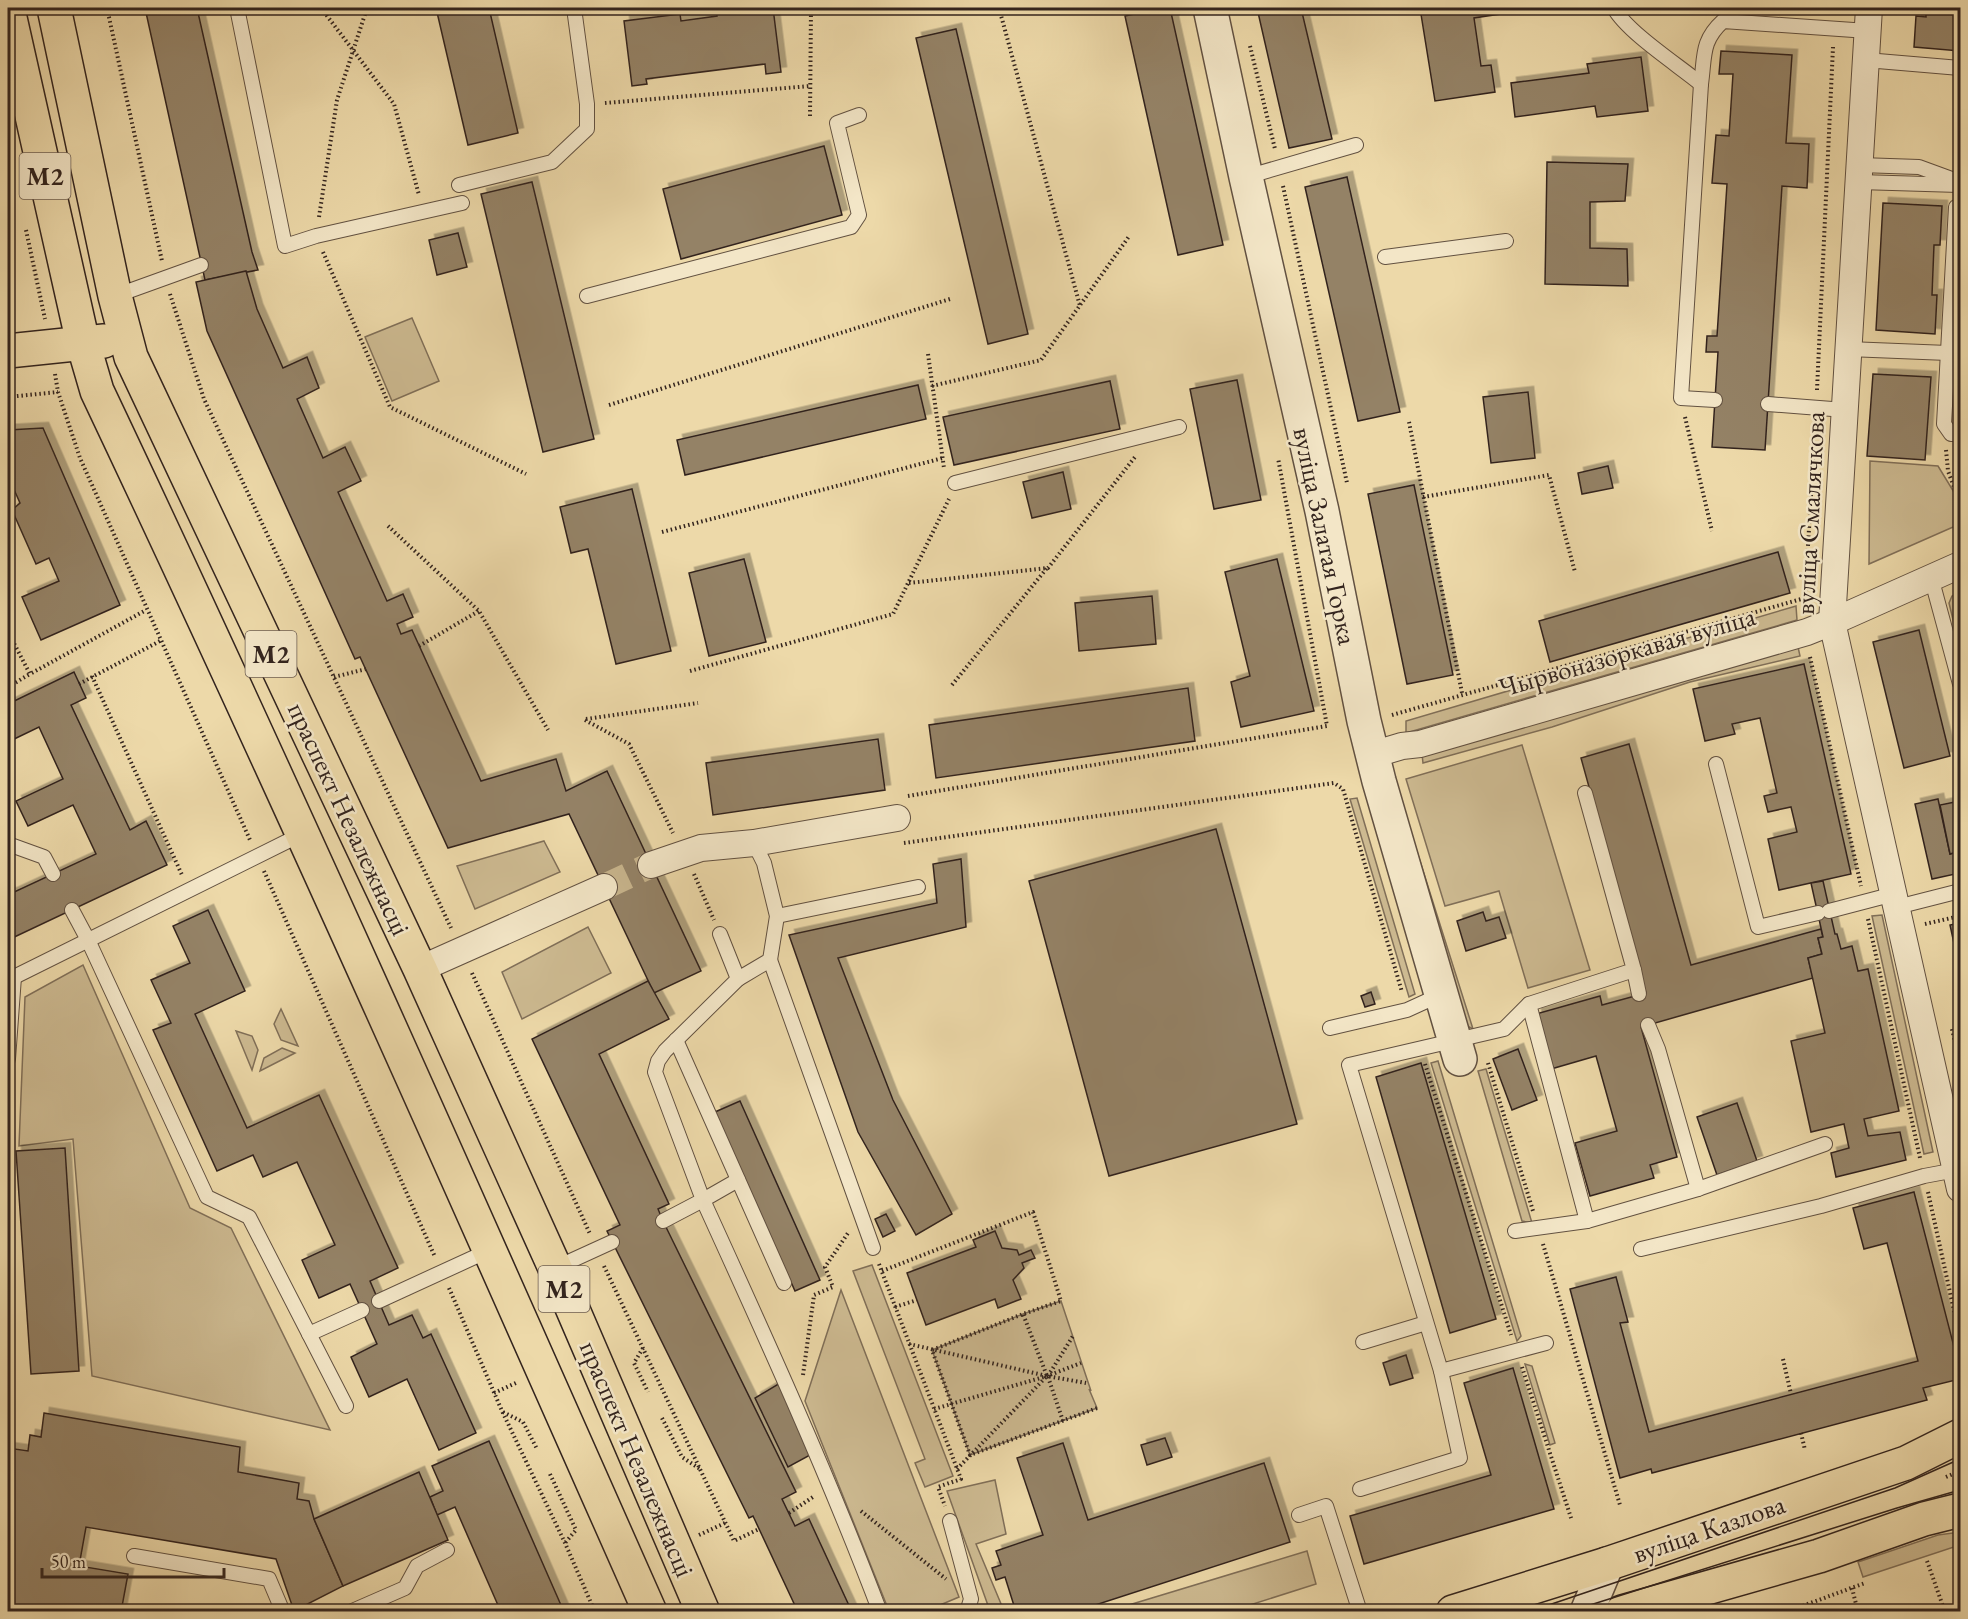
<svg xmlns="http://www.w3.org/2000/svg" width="1968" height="1619" viewBox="0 0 1968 1619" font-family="'EB Garamond',serif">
	<defs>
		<filter id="shadow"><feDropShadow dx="5.5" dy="-5.5" stdDeviation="0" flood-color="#0004"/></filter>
	</defs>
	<rect width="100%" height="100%" fill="#edd9a9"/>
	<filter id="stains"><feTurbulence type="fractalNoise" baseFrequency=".00333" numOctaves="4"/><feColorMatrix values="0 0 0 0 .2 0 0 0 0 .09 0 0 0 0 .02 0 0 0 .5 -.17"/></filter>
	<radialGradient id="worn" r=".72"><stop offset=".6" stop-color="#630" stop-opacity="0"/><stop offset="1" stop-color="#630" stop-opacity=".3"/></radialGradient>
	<g fill="#cdba91" stroke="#806f58" stroke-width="1.5">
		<polygon points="412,318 439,381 392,401 365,337"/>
		<polygon points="1870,461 1938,466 1960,502 1960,524 1869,564"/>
		<polygon points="1960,592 1960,649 1949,603 1952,596"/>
		<polygon points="1796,606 1797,620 1406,733 1406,721"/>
		<polygon points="1798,647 1800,656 1690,682 1552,727 1423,763 1422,754"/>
		<polygon points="1522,745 1590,970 1528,988 1499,891 1445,906 1406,779"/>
		<polygon points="1396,785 1473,1029 1459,1022"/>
		<polygon points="1357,798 1415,994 1409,997 1350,799"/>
		<polygon points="544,841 560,872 475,909 457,866"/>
		<polygon points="1882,915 1933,1152 1924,1154 1872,916"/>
		<polygon points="588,927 611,973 522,1019 502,972"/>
		<polygon points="83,965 190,1208 231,1228 330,1430 92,1376 73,1139 19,1146 25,997"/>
		<polygon points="281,1009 298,1046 281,1040 274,1024"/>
		<polygon points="236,1031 252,1036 258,1050 252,1070"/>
		<polygon points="282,1048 295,1053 260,1071 264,1058"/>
		<polygon points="1438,1061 1521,1336 1517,1341 1431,1063"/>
		<polygon points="1486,1069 1532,1223 1522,1221 1478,1071"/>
		<polygon points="872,1265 953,1476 925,1487 915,1463 925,1459 853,1271"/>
		<polygon points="841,1290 959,1597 926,1611 889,1611 805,1401"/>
		<polygon points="1061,1301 1091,1391 1089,1389 1097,1408 970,1455 932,1350 1023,1314"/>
		<polygon points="1525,1364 1532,1366 1555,1443 1550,1445"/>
		<polygon points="995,1480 1006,1534 976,1544 1004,1611 990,1611 947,1491"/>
		<polygon points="1960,1532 1960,1545 1863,1577 1858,1562 1938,1535"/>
		<polygon points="1307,1551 1316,1584 1231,1611 1109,1611"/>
	</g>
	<g fill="#948266" stroke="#33241e" stroke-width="1.5" filter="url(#shadow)">
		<polygon points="145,8 197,8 252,252 258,270 205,280"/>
		<polygon points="436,8 489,8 518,133 468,145"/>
		<polygon points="716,8 773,8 781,72 766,74 765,64 646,79 647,84 632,86 624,21 680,14 681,21 717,16"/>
		<polygon points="1162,8 1170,8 1223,245 1178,255 1125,16"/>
		<polygon points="1257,8 1301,8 1332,139 1289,148"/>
		<polygon points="1420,8 1542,8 1474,18 1481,66 1491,65 1495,92 1435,101"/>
		<polygon points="1926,8 1960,8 1960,51 1914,47 1916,16 1926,17"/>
		<polygon points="956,29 1028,334 988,344 916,38"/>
		<polygon points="1721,51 1792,55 1786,143 1809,144 1807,188 1782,186 1765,450 1712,447 1718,352 1706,352 1707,336 1717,336 1727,184 1712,183 1716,135 1729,136 1733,74 1719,74"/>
		<polygon points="1641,57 1648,111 1597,117 1595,106 1515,117 1511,83 1589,73 1587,64"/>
		<polygon points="824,146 842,215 681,259 663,189"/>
		<polygon points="1547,162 1628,164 1625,201 1590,202 1590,248 1627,249 1628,286 1545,284"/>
		<polygon points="1347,177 1400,412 1358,421 1305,187"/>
		<polygon points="532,182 594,439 543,452 481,194"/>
		<polygon points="1883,203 1942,206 1940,245 1934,245 1932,295 1937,295 1935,334 1876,330"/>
		<polygon points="458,233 467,267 437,275 429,240"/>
		<polygon points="246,271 257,309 283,368 307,357 319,388 297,399 323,458 345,447 361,481 338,492 387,601 403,594 413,617 397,624 401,634 412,630 481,781 556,759 566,791 607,771 701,971 654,993 569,814 448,848 360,657 355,659 207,331 196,282"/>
		<polygon points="1873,374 1931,377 1925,460 1867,456"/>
		<polygon points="1237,380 1261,500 1214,509 1190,389"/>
		<polygon points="1110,381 1120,429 954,465 943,417"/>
		<polygon points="918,385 926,419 685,475 677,440"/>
		<polygon points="1528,392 1535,458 1491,463 1483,397"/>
		<polygon points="43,428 120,605 41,640 22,597 59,581 49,558 36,564 12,510 20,503 8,476 8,430"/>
		<polygon points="1608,466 1613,488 1582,494 1578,473"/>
		<polygon points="1063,472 1071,509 1032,518 1023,482"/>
		<polygon points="1414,485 1453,675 1407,684 1368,494"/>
		<polygon points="632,489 671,651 616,664 588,549 571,553 560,507"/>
		<polygon points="1778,552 1790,593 1550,662 1539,621"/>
		<polygon points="744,559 766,642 709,656 689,573"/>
		<polygon points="1277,559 1314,711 1241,727 1231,682 1250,676 1225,572"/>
		<polygon points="1152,596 1156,644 1079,651 1075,603"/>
		<polygon points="1919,630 1950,756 1904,768 1873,642"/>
		<polygon points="1804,664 1851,874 1779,890 1768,839 1797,832 1791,807 1768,812 1764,796 1777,793 1760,718 1732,724 1735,734 1705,741 1693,689"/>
		<polygon points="74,672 86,698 71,705 130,830 146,821 167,865 8,940 8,889 10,894 96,854 73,805 28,826 16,801 63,779 39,727 8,742 8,704"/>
		<polygon points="1188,688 1195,741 936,778 929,725"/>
		<polygon points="878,739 885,790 713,815 706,763"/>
		<polygon points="1629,744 1691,965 1821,929 1823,937 1818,938 1822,954 1808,958 1813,978 1641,1027 1677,1157 1650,1165 1654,1178 1590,1196 1575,1143 1617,1131 1596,1056 1551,1069 1536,1014 1600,996 1602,1005 1646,993 1581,758"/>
		<polygon points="1938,799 1950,854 1960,851 1960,873 1932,879 1915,804"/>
		<polygon points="1960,801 1960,851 1950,854 1940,805"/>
		<polygon points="1216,829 1297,1124 1109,1176 1029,881"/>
		<polygon points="961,859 966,927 838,958 893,1100 952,1214 916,1235 858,1132 789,935 937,903 933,864"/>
		<polygon points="1823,881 1835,934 1837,934 1841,949 1852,946 1858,971 1868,969 1899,1111 1864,1119 1868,1136 1900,1132 1906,1160 1836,1177 1831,1153 1849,1148 1844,1124 1811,1132 1791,1041 1825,1033 1808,958 1822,954 1818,938 1823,937 1811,883"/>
		<polygon points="208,910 245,991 195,1014 247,1128 319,1095 398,1268 370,1281 389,1325 412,1315 423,1338 431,1334 476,1433 439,1450 407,1379 369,1397 351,1357 377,1344 350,1284 319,1298 302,1260 335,1245 297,1162 263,1177 253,1155 217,1171 153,1030 171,1023 151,980 190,963 173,926"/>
		<polygon points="1483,912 1486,921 1499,917 1506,938 1466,951 1457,921"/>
		<polygon points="1960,923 1960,971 1950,925"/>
		<polygon points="648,981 669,1019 599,1054 669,1204 658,1209 663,1221 796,1492 782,1499 795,1526 809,1519 852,1612 798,1612 753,1516 749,1518 607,1231 620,1225 532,1039"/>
		<polygon points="1371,992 1375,1004 1365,1007 1361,996"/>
		<polygon points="1518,1049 1537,1100 1512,1110 1493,1059"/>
		<polygon points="1421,1063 1496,1319 1450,1333 1376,1077"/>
		<polygon points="740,1101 820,1280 795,1291 715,1112"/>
		<polygon points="1737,1103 1757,1161 1717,1175 1697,1117"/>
		<polygon points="65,1148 79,1371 31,1374 16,1151"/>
		<polygon points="1914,1192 1960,1370 1960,1379 1923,1388 1927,1400 1652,1473 1651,1469 1620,1478 1570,1289 1616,1277 1628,1322 1620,1323 1649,1432 1918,1361 1887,1243 1864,1249 1853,1208"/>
		<polygon points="886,1214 895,1231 883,1237 875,1219"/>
		<polygon points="995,1231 1002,1248 1017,1250 1019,1255 1031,1250 1035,1258 1022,1263 1024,1268 1013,1280 1021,1299 998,1308 995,1299 926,1325 907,1273 976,1247 973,1240"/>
		<polygon points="1406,1355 1413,1378 1390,1385 1383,1363"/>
		<polygon points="1513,1368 1554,1509 1364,1564 1350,1516 1491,1475 1464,1383"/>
		<polygon points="780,1383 812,1454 788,1467 755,1398"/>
		<polygon points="44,1413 240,1447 238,1472 299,1483 297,1499 309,1501 314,1519 343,1586 294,1611 276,1559 86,1527 79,1566 128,1574 121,1612 8,1612 8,1448 28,1451 30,1435 41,1437"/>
		<polygon points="1165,1438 1172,1457 1147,1465 1141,1445"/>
		<polygon points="489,1441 564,1612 501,1612 455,1507 437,1515 430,1497 443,1491 432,1466"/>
		<polygon points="1063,1443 1088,1520 1264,1463 1290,1542 1083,1609 1084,1612 1016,1612 1005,1577 996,1580 992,1568 1001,1565 996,1551 1043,1535 1017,1458"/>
		<polygon points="419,1472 448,1540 343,1586 314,1519"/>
	</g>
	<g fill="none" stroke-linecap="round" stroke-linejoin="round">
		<polyline stroke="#c8b58d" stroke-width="26" stroke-dasharray="26 13" stroke-linecap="butt" points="604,887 651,865"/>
		<defs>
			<g id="service">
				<polyline points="237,8 285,246 316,236 462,203"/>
				<path d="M 1614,8 C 1627,32 1678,65 1701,84"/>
				<polyline points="1866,60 1960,68"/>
				<polyline points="1860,165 1919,167 1960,182"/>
				<polyline points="1246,177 1356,145"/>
				<polyline points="1859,182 1959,185"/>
				<polyline points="459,185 552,162 587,129 587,104 574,8"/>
				<polyline points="1956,207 1944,424 1951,434 1960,433"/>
				<polyline points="1385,257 1506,241"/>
				<polyline points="115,296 201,265"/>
				<polyline points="587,296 851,227 859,215 837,123 859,115"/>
				<polyline points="1848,349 1948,353"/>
				<path d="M 1715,400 L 1681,398 L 1701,84 C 1705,56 1701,41 1723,21 L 1868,31"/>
				<polyline points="1768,404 1845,410"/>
				<polyline points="955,483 1179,427"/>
				<polyline points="1931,577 1960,684"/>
				<polyline points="1716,764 1758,927 1818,913"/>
				<polyline points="8,844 44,857 53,874"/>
				<polyline points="1897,907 1960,891"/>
				<polyline points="72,910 88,940 207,1197 249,1217 346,1406"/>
				<polyline points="1829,911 1894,894"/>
				<polyline points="777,916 918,887"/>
				<polyline points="770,960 873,1248"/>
				<polyline points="1634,970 1639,994"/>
				<polyline points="738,979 770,960 777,916 764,863 754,843"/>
				<polyline points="8,980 302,834"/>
				<polyline points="1529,1004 1587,1221"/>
				<polyline points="1330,1028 1407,1010 1442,994"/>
				<polyline points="676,1040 784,1283"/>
				<polyline points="8,1059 14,977"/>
				<path d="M 738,1180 L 703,1200 C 765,1336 827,1472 880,1612"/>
				<polyline points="1698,1189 1825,1144"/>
				<polyline points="663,1221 703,1200 655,1072 658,1061 665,1051 738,979 720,934"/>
				<polyline points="1515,1231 1587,1221 1698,1189 1658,1049 1648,1025"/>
				<polyline points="1641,1249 1821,1206 1924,1176 1956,1170"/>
				<polyline points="555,1268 612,1242"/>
				<polyline points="379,1301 490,1250"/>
				<polyline points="309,1334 362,1310"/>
				<polyline points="1363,1342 1426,1323"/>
				<polyline points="1546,1343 1441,1371 1349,1065 1504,1029 1529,1004 1634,970 1585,793"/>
				<polyline points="1360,1489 1460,1458 1441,1371"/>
				<polyline points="1299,1515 1326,1506 1360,1612"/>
				<polyline points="950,1521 971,1599 967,1612"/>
				<polyline points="134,1556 269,1579 283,1612"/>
				<polyline points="350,1612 405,1588 417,1566 447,1550"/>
			</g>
			<g id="minor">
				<polyline points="1869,8 1832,622 1960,1189"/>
				<polyline points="1372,755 1402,746 1420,744 1807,632 1832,622 1960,565"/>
				<polyline points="651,865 701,848 754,843 897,818"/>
				<polyline points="420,969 604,887"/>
			</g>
			<g id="tertiary">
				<polyline points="1210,8 1246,177 1322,511 1364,721 1379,781 1460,1059"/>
				<polyline points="1587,1612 1607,1564"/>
			</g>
			<g id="primary">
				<polyline points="54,8 115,296 131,357 420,969 555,1268 703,1612"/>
				<path d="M 8,9 L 83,343 L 97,391 C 288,794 469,1203 650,1612"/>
				<polyline points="8,351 104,341"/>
				<polyline points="1453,1612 1607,1564 1906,1463 1960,1436"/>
				<polyline points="1622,1612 1819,1556 1924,1519 1960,1510"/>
			</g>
		</defs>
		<use href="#service" stroke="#625141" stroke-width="16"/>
		<use href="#minor" stroke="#625141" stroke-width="28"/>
		<use href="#tertiary" stroke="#625141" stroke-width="36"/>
		<use href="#primary" stroke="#33241e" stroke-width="36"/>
		<g stroke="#33241e" stroke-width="4" stroke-dasharray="1.5 3" stroke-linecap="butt">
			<polyline points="107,8 162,261"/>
			<polyline points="321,8 394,104 419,195"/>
			<polyline points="999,8 1080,306"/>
			<polyline points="1078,13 1099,8"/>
			<polyline points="1250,46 1275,149"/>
			<polyline points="605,103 810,86"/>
			<polyline points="810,116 811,8"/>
			<polyline points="8,150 13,173"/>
			<polyline points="1283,186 1347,483"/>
			<polyline points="8,189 16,187"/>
			<polyline points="319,217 337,100 367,8"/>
			<polyline points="26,230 45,319"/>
			<polyline points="323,252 390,407 526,474"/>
			<polyline points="170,294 204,399 451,928"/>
			<polyline points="928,354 944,468"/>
			<polyline points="55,374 58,392 80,458 250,840"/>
			<polyline points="932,386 1041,360 1130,235"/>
			<polyline points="1817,390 1833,47"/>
			<polyline points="8,397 58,392"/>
			<polyline points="609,405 950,299"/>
			<polyline points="1685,417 1712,531"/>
			<polyline points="1409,422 1462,693"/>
			<polyline points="1946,450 1948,471 1960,503"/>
			<polyline points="1423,497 1549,475 1575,572"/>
			<polyline points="388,526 479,611 548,730"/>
			<polyline points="662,532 943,458"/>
			<polyline points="909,583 1048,568 1135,457"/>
			<polyline points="8,632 30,674 146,610"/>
			<polyline points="419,646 479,611"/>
			<polyline points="1810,657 1861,886"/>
			<polyline points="690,671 893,614 949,499"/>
			<polyline points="92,676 182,875"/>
			<polyline points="334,677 366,669"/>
			<polyline points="79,684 160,641"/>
			<polyline points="952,685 1047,568"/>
			<polyline points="8,687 30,674"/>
			<polyline points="1392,715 1805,598 1815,425"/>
			<polyline points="586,719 698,703"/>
			<polyline points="585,720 629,744 673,833"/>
			<polyline points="908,796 1327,726 1278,458"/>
			<polyline points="904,843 1334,783 1343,789 1402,992"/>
			<polyline points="264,871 435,1257"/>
			<polyline points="694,874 714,920"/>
			<polyline points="1868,919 1920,1158"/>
			<polyline points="1925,924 1960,916"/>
			<polyline points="472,973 590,1234"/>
			<polyline points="1952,1029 1960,1064"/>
			<polyline points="1488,1063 1533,1211"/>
			<polyline points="1425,1064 1511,1335"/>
			<polyline points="1928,1192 1960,1338"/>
			<polyline points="1543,1244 1620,1505"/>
			<polyline points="879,1264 961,1479 938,1487 945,1506"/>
			<polyline points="604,1266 734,1541 759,1529"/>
			<polyline points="882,1271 1033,1212 1061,1301 1023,1314 932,1350 970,1455 1097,1408"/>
			<polyline points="449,1288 502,1411 565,1543 595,1612"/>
			<polyline points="895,1307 917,1300"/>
			<polyline points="909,1344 1047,1376 1086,1383"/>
			<polyline points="643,1348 634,1363 648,1392"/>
			<polyline points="1783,1359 1791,1394"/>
			<polyline points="1522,1367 1572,1521"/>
			<polyline points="803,1375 814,1295 833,1287 825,1267 848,1233"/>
			<polyline points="1048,1376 1073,1336"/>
			<polyline points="1048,1377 1063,1421"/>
			<polyline points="494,1393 518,1382"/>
			<polyline points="934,1409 1047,1376 1081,1363"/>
			<polyline points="503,1412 523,1422 537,1449"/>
			<polyline points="662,1418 682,1457 700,1469"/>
			<polyline points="1801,1433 1805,1450"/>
			<polyline points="957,1469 1047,1376 1023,1314"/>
			<polyline points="550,1474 576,1530 565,1543"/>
			<polyline points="1946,1477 1960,1471"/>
			<polyline points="861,1511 946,1579"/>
			<polyline points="789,1513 813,1497"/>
			<polyline points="699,1535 725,1523"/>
			<polyline points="1927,1561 1945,1612"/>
			<polyline points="1852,1588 1858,1612"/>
			<polyline points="1786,1612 1865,1583"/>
		</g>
		<use href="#service" stroke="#f3e6c7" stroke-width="14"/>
		<use href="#minor" stroke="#f3e6c7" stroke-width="26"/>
		<use href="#tertiary" stroke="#f3e6c7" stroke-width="33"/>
		<use href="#primary" stroke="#edd9a9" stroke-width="33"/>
		<g stroke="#33241e" stroke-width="1.5">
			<polyline points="1528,1612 1895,1488 1960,1459"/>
			<polyline points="1568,1612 1897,1508 1960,1490"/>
		</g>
	</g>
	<g text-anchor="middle" stroke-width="5" stroke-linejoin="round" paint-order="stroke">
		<g fill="#f3e6c7" stroke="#6d5e51" stroke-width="1.5">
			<rect x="19.5" y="153" width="51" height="46" rx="4.5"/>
			<rect x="245.5" y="631" width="51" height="46" rx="4.5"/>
			<rect x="538.5" y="1266" width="51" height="46" rx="4.5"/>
		</g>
		<g font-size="26" font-weight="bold" fill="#33241e">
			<text x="45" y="185">М2</text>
			<text x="271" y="663">М2</text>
			<text x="564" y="1298">М2</text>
		</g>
		<g font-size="27" fill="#33241e" stroke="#f3e6c7">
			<text transform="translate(1810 513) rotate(-87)" y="9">вуліца Смалячкова</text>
			<text transform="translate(1325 536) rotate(78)" y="9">вуліца Залатая Горка</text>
			<text transform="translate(1627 652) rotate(-16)" y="9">Чырвоназоркавая вуліца</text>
			<text transform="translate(349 819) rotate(65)" y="9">праспект Незалежнасці</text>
			<text transform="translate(637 1459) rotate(67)" y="9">праспект Незалежнасці</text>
			<text transform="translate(1709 1529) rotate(-19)" y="9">вуліца Казлова</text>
		</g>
	</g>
	<rect width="1968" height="1619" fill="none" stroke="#edd9a9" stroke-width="30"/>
	<rect x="9" y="9" width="1950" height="1601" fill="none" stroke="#33241e" stroke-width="3"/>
	<rect x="15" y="15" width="1938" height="1589" fill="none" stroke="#33241e" stroke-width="1.5"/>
	<path d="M42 1568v9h182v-9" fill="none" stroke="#33241e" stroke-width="3"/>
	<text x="51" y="1568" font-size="18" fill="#33241e" stroke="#f3e6c7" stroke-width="4.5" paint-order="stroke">50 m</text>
	<rect width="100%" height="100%" filter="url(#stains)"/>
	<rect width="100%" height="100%" fill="url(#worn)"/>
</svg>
